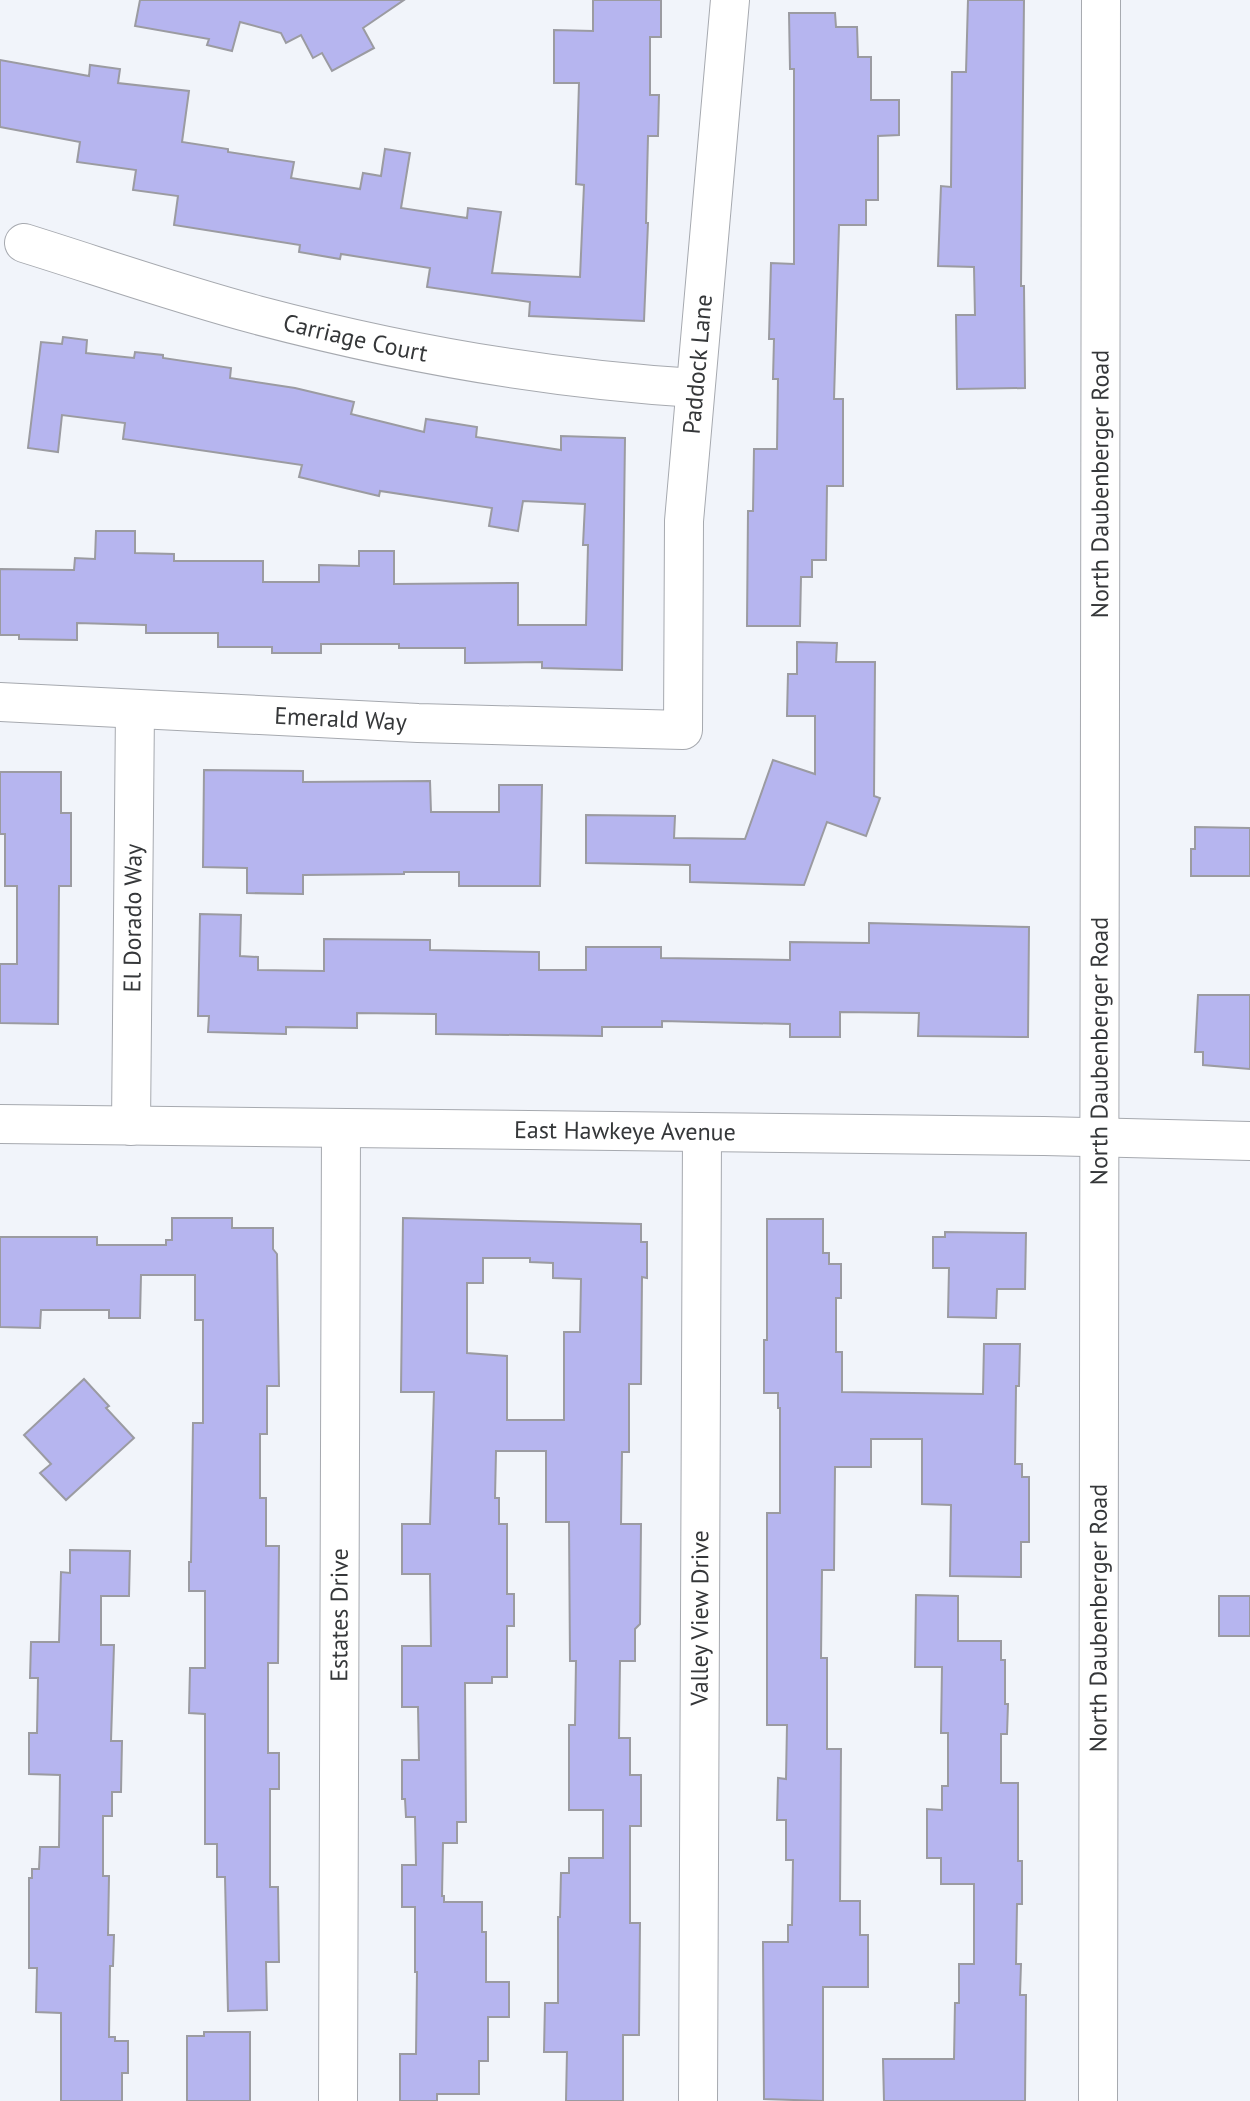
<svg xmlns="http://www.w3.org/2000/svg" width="1250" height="2101" viewBox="0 0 1250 2101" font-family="'PT Sans',sans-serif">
	<rect width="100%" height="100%" fill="#f1f4fa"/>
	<g fill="#b6b5ef" stroke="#9b9ba1" stroke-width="2" fill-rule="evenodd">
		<polygon points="140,0 404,0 363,28 374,48 332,71 322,53 313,58 301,35 286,43 281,33 240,22 232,51 207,45 209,39 135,26"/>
		<polygon points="593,0 661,0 661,37 650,37 650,95 659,95 658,136 648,136 646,223 648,223 644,321 529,316 530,302 427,287 430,268 341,254 340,259 299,252 300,245 174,225 178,196 133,190 136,170 77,162 80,142 0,127 0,60 89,76 90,65 120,69 118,83 189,91 182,142 228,149 228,152 294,162 291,178 360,189 363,173 381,176 385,149 410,153 401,208 467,218 468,208 501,212 492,273 580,277 584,185 576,184 579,83 554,83 554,30 593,31"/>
		<polygon points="968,0 1024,0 1021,286 1024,286 1025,388 957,389 956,315 975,315 974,267 938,266 941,186 951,187 952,72 966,72"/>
		<polygon points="789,13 835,13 836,27 857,27 858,57 871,57 871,100 899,100 899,135 878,136 878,200 866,200 866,225 839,225 834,399 843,399 843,486 827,486 826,560 812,560 812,577 801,577 800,626 747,626 748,511 753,511 754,449 777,449 778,379 773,379 774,339 769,339 771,263 794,264 794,69 790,69"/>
		<polygon points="63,337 87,340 86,353 134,358 135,352 163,355 163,358 231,368 230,378 295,388 354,402 351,414 424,432 426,419 477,427 476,437 561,450 561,436 625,438 622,670 542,668 542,662 465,663 465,648 399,648 399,644 321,644 321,653 272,653 272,647 218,647 218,633 146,633 146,625 77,623 77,640 19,639 19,635 0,635 0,569 74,570 75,558 95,559 96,531 135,531 135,553 174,554 174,561 263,561 263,582 319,582 319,565 359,566 359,551 394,551 394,584 518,583 518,625 586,625 588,545 583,545 585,504 523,501 518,531 489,526 492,508 380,491 379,496 299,477 302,465 123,439 125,423 62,415 58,452 28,448 41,342 62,344"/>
		<polygon points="797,642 837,643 836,662 875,662 874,796 880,798 866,836 827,822 804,885 690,882 690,865 586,863 586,815 675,816 674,838 745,839 773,760 815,774 815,716 787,716 788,674 797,674"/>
		<polygon points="204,770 303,771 303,782 430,781 431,812 499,812 499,785 542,785 540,886 459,886 459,872 404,872 404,874 303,875 303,894 247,893 247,868 203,867"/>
		<polygon points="0,772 61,772 61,813 71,813 71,886 59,886 58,1024 0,1023 0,964 17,964 17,886 5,886 5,834 0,834"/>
		<polygon points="1195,827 1250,828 1250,876 1191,876 1191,849 1195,849"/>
		<polygon points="200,914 241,915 240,956 258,957 258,970 324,971 324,939 430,940 430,950 539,952 539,970 586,970 586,947 661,947 661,958 790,960 790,942 869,943 869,923 1029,927 1028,1037 918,1036 919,1013 840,1012 840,1037 790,1037 790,1024 662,1021 662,1027 602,1027 602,1036 436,1034 436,1014 357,1013 357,1028 286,1027 286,1034 208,1032 209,1016 198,1016"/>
		<polygon points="1198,995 1250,995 1250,1069 1203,1065 1203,1052 1195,1052"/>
		<polygon points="172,1218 232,1218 232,1228 273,1228 273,1249 277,1254 279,1386 267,1386 267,1434 260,1434 260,1498 266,1498 266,1546 279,1546 278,1663 268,1663 268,1753 279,1753 279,1789 270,1789 270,1887 278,1887 279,1962 266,1962 267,2010 228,2011 225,1877 217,1877 217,1844 205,1844 205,1714 189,1713 190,1668 205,1668 205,1591 189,1591 189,1562 191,1562 193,1423 203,1423 203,1320 195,1320 195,1275 141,1275 140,1318 109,1318 109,1310 41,1310 40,1328 0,1327 0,1237 97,1237 97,1245 166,1245 166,1240 172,1240"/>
		<path d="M 403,1218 L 641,1224 L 641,1242 L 647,1242 L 647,1278 L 642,1277 L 641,1384 L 629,1384 L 629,1452 L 622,1452 L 621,1524 L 641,1524 L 640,1624 L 635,1629 L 635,1661 L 620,1661 L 619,1738 L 630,1738 L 630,1775 L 641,1775 L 641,1826 L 630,1826 L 630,1923 L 640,1923 L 639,2035 L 623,2035 L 623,2101 L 566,2101 L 567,2052 L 544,2052 L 545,2003 L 558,2003 L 558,1917 L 560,1917 L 561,1873 L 569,1873 L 569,1858 L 603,1858 L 603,1810 L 569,1810 L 569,1725 L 575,1725 L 576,1661 L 570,1661 L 569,1522 L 546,1522 L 546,1451 L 496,1451 L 495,1498 L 499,1498 L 499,1524 L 507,1524 L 507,1594 L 514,1594 L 514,1626 L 507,1626 L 507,1677 L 492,1677 L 492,1683 L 465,1683 L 466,1822 L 457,1822 L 457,1843 L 443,1843 L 442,1896 L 444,1896 L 444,1902 L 482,1902 L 482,1932 L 486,1932 L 486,1982 L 509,1982 L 509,2017 L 488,2017 L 488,2061 L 479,2061 L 479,2094 L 437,2094 L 437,2101 L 400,2101 L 400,2054 L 416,2054 L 417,1972 L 415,1972 L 415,1907 L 402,1907 L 402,1865 L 416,1865 L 415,1817 L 406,1817 L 405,1799 L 402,1799 L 402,1760 L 419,1760 L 418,1707 L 402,1707 L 402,1646 L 431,1646 L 430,1574 L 402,1574 L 402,1524 L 430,1524 L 434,1392 L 401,1392 ZM 483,1258 L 530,1258 L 530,1262 L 553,1263 L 553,1278 L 581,1279 L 580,1332 L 564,1332 L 564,1420 L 507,1420 L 507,1356 L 467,1353 L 467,1283 L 483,1283 Z"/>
		<polygon points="767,1219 823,1219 823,1253 829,1253 829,1264 841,1264 841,1298 836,1298 836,1352 842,1352 842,1392 983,1394 984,1344 1020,1344 1019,1386 1016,1386 1015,1464 1022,1464 1022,1477 1029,1477 1029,1542 1021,1542 1021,1577 950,1576 951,1505 922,1504 922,1439 871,1439 871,1467 835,1467 834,1570 822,1570 821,1658 827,1658 827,1749 841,1749 840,1901 860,1901 860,1935 868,1935 868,1987 823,1987 823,2101 764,2099 763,1942 788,1942 788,1925 792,1925 793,1860 786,1860 786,1820 777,1820 778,1778 786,1779 787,1725 767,1725 767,1513 780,1513 780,1408 778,1408 778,1393 764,1393 764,1340 767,1340"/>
		<polygon points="945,1232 1026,1233 1025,1289 997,1289 996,1318 948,1317 949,1268 933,1268 933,1237 945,1237"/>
		<polygon points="84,1379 109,1406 106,1408 134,1438 66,1500 40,1473 51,1464 24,1435"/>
		<polygon points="70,1550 130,1551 129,1596 101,1596 101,1645 114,1645 111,1741 122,1741 121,1792 112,1792 112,1816 103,1816 103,1876 109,1876 108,1935 114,1935 113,1966 110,1966 109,2037 115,2037 115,2041 128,2041 128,2073 122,2073 122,2101 61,2101 61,2013 36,2012 37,1968 29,1968 29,1878 32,1878 32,1869 39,1869 40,1847 59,1847 60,1775 29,1774 29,1733 37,1733 38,1678 30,1678 31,1642 59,1642 61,1572 70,1573"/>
		<polygon points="916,1595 958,1596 958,1641 1001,1641 1001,1660 1005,1660 1005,1704 1008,1704 1007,1734 1001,1734 1001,1783 1018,1783 1018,1861 1022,1861 1022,1904 1017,1904 1016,1964 1021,1964 1020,1995 1026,1995 1025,2101 884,2101 883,2059 954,2059 955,2003 959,2003 959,1964 974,1964 974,1884 941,1884 941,1858 927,1858 927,1809 942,1810 942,1786 948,1786 948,1733 941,1733 942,1667 915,1667"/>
		<rect x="1219" y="1596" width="31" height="40"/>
		<polygon points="204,2032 250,2032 250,2101 187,2101 187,2036 204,2036"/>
	</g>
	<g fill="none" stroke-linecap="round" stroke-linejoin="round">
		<defs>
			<g id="minor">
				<path id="s1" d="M 24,243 C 101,267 178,294 257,315 C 401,353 546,379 695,388"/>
				<path id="s2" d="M 0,702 L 418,723 L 683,730 L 684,521 L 730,0"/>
				<path id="s3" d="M 0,1124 L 1044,1136 L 1250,1141"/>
				<path id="s4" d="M 131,1126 L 135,709"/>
				<path id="s5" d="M 338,2101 L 341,1128"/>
				<path id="s6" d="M 698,2101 L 702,1134"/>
				<path id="s7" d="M 1098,2101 L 1101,0"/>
			</g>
		</defs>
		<use href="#minor" stroke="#a6a9af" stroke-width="40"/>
		<use href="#minor" stroke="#fff" stroke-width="38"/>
	</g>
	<g text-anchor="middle" stroke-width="6" stroke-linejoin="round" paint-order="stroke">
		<g font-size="24" fill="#353739" stroke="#fff">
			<text dy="8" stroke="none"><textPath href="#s1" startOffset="345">Carriage Court</textPath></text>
			<text dy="8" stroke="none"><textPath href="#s2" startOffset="1050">Paddock Lane</textPath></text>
			<text dy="8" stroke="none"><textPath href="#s7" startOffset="1617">North Daubenberger Road</textPath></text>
			<text dy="8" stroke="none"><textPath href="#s2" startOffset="341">Emerald Way</textPath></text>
			<text dy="8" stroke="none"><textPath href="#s4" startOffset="208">El Dorado Way</textPath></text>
			<text dy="8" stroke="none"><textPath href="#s7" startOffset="1050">North Daubenberger Road</textPath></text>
			<text dy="8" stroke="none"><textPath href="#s3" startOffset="625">East Hawkeye Avenue</textPath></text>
			<text dy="8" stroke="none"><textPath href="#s5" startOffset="486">Estates Drive</textPath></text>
			<text dy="8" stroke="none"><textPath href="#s6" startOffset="483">Valley View Drive</textPath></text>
			<text dy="8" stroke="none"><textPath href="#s7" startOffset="483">North Daubenberger Road</textPath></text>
		</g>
	</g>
</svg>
